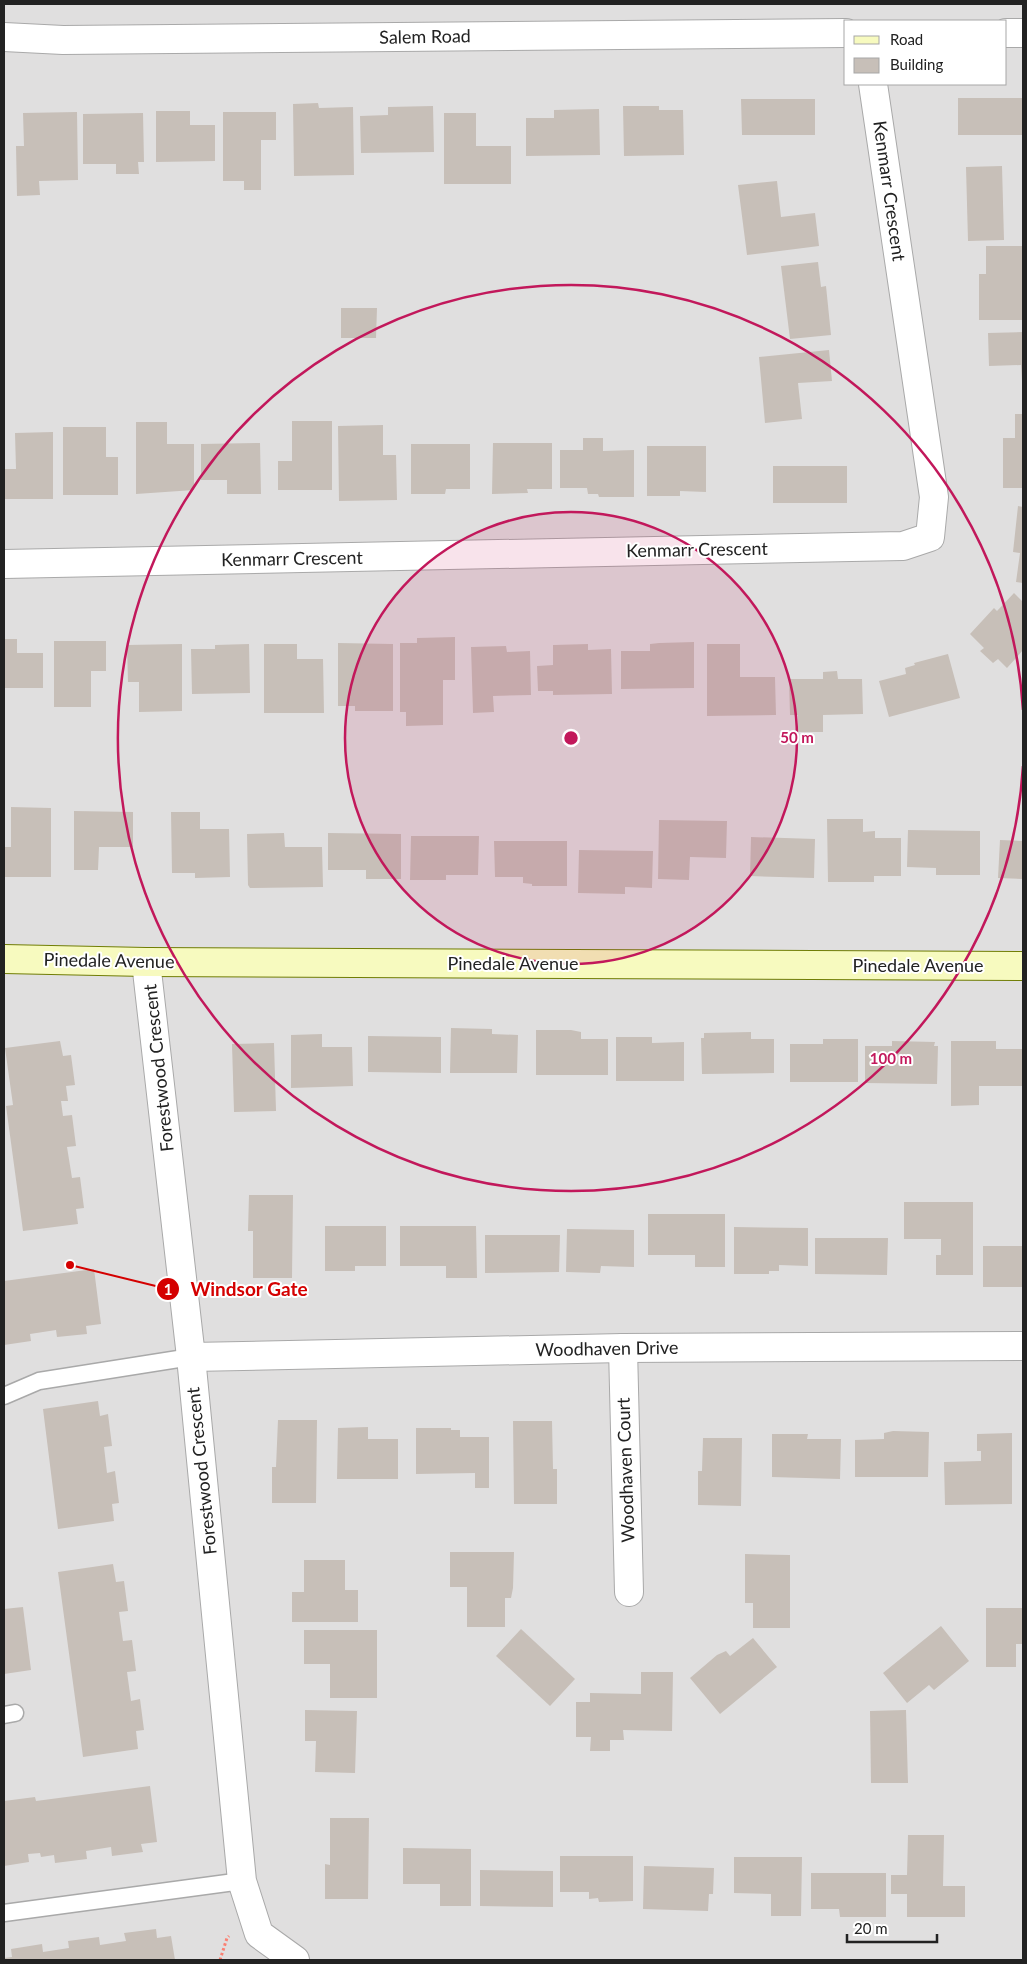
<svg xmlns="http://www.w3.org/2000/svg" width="1027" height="1964" viewBox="0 0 1027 1964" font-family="Lato,sans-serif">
	<rect width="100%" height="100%" fill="#f2efe9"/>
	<path fill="#e0dfdf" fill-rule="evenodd" d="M 4,4 L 1023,4 L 1023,1960 L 4,1960 ZM 846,21 L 1006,21 L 1006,84 L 846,84 Z"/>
	<g fill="#c7bfb8">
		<rect x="958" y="98" width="65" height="37"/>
		<polygon points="741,99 815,99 815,135 742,135"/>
		<polygon points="318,103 319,108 353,107 354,175 294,176 293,104"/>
		<polygon points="433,106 434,152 361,153 360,116 388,115 388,107"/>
		<polygon points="623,106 659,106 659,110 683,110 684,155 624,156"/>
		<polygon points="599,109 600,155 526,156 526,118 554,118 554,110"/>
		<polygon points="156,111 190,111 190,125 215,125 215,161 156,162"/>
		<polygon points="77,112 78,180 39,181 40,195 17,196 16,146 24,146 23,113"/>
		<polygon points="223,112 276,112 276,140 261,140 261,190 244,190 244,181 223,181"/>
		<polygon points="143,113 144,162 138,162 139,174 116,174 116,164 83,164 83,114"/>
		<polygon points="444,113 476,113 476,146 511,146 511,184 444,184"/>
		<polygon points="1002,166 1004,240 968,241 966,167"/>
		<polygon points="777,181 781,217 815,213 819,246 747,255 738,185"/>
		<polygon points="986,246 1023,246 1023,320 979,320 979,274 986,274"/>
		<polygon points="818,262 821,287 826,286 831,335 790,339 781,266"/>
		<polygon points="341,308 377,308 376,338 341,338"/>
		<polygon points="1023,332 1023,381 1022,381 1021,365 989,366 988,333"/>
		<polygon points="829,350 832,381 798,383 802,419 765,423 759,357"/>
		<polygon points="1015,414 1023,414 1023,488 1003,488 1003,438 1015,438"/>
		<polygon points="292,421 332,421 332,490 278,490 278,461 292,461"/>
		<polygon points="136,422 167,422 167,444 194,444 194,490 136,494"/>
		<polygon points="383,425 383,455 396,455 397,500 339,501 338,426"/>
		<polygon points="63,427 106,427 106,457 118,457 118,495 63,495"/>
		<polygon points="53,432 53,499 4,499 4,469 16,469 15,433"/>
		<polygon points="583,438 603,438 603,451 634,450 634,497 599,497 598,494 588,494 587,488 560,488 560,450 583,450"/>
		<polygon points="260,443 261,494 227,494 227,480 201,480 201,444"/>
		<polygon points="493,443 552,443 552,489 527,489 528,493 492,494"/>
		<polygon points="411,444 470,444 470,489 446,489 445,494 411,494"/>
		<polygon points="647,446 706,446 706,492 680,491 680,496 647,496"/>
		<rect x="773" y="466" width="74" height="37"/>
		<polygon points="1018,506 1023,507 1023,583 1016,582 1020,553 1013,552"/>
		<polygon points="1014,593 1023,602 1023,650 1007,668 998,659 993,663 980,651 984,648 970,634 994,608 997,611"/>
		<polygon points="455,637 455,680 443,680 443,725 406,726 406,712 400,712 400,643 417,643 417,638"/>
		<polygon points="4,639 17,639 17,653 43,653 43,688 4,688"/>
		<polygon points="54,641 106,641 106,671 91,671 91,707 54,707"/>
		<polygon points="694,642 694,688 621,689 621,651 650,651 650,644 659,643"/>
		<polygon points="338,643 393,644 393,711 355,711 355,706 338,706"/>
		<polygon points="182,644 182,711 139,712 139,682 128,682 127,645"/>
		<polygon points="249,644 250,693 192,694 191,649 215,649 215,645"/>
		<polygon points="264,644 297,644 297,659 323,659 324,713 264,713"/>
		<polygon points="588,644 588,650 611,649 612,694 553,695 553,691 538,691 537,666 553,665 553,645"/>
		<polygon points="707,644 740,644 740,677 775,677 776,715 707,716"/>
		<polygon points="506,646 507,652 530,651 531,695 493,696 494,712 473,713 471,647"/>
		<polygon points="948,654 960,698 889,717 879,681 906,674 905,668 915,665 914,663"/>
		<polygon points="837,671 838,679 862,679 863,714 823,715 823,732 798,732 798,715 790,715 789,679 823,679 823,672"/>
		<polygon points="11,807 51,808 51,877 4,877 4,847 11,847"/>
		<polygon points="74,811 133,812 133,847 99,847 98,870 74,870"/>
		<polygon points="171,812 200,812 200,829 229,829 230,877 195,878 195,873 172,873"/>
		<polygon points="827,819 863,819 863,832 875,831 875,838 901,838 901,876 874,876 874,882 828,882"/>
		<polygon points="659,820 727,821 726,858 690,857 689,880 658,879"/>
		<polygon points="908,830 980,831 980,875 936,875 936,868 907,867"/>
		<polygon points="284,833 285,847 322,847 323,887 250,888 248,885 247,834"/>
		<polygon points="328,833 401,834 401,879 366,879 366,870 328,870"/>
		<polygon points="411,836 479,836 478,875 446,875 446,880 410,880"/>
		<polygon points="751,837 815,839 814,878 750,876"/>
		<polygon points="1000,840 1023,841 1023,879 998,878"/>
		<polygon points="494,841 567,841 567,886 532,886 532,884 523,883 523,877 495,877"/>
		<polygon points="579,850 653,851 652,888 625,887 625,894 578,893"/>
		<polygon points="451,1028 492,1029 492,1034 518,1035 517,1073 450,1073"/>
		<polygon points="536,1030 571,1030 581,1032 581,1039 608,1039 608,1075 536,1075"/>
		<polygon points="751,1032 751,1039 774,1039 774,1073 702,1074 701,1038 704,1038 704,1033"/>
		<polygon points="322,1034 322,1047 352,1047 353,1086 291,1088 291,1035"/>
		<polygon points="368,1036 441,1037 441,1073 368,1072"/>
		<polygon points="616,1037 652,1037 652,1043 684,1042 684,1081 616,1081"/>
		<polygon points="823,1039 858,1039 858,1082 790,1082 790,1044 823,1044"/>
		<polygon points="60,1041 63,1056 71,1055 75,1085 66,1086 68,1101 61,1101 63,1116 72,1115 76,1146 67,1147 72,1178 80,1177 84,1208 76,1209 78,1224 23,1231 6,1106 13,1105 5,1048"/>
		<polygon points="892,1041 935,1042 934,1046 938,1046 937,1084 865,1083 865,1046 892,1046"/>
		<polygon points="951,1041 996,1041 996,1049 1023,1049 1023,1086 979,1086 979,1105 951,1106"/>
		<polygon points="274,1043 276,1111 234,1112 232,1044"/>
		<polygon points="249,1195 293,1195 292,1278 253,1278 253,1231 248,1231"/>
		<polygon points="904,1202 973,1202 973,1275 936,1275 936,1255 941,1255 941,1239 904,1239"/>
		<polygon points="648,1214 725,1214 725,1267 695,1267 695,1255 648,1255"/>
		<polygon points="325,1226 386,1226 386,1266 355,1266 355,1271 325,1271"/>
		<polygon points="400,1226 476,1226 477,1278 446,1278 446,1266 400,1266"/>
		<polygon points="734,1227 808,1228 808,1266 779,1265 779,1271 769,1271 769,1274 734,1274"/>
		<polygon points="567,1229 634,1230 634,1267 601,1266 600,1273 566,1272"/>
		<polygon points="485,1235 560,1235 559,1272 485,1273"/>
		<polygon points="815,1238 888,1238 887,1275 815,1274"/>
		<rect x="983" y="1246" width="40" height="41"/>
		<polygon points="94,1269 101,1324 86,1326 87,1334 57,1337 56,1330 30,1334 31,1341 4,1345 4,1281"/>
		<polygon points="98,1401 100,1416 108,1414 112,1446 104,1447 107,1473 115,1471 119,1503 112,1504 114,1521 58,1529 43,1409"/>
		<polygon points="278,1420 317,1420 316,1503 272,1503 272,1467 276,1467"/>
		<polygon points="513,1421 552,1421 553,1469 557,1469 557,1504 514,1504"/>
		<polygon points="368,1427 368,1439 398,1439 398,1479 337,1479 338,1428"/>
		<polygon points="416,1428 451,1428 451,1430 460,1430 460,1437 489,1437 489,1488 475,1488 475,1473 416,1474"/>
		<polygon points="893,1431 929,1432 928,1477 855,1477 855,1440 884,1439 884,1433"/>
		<polygon points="1012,1433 1012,1504 945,1505 944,1462 981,1461 981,1451 977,1451 977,1434"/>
		<polygon points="772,1434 808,1434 807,1439 841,1439 840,1479 772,1477"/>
		<polygon points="703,1438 742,1438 741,1506 698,1505 698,1471 702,1471"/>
		<polygon points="450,1552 514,1552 513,1588 511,1598 505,1598 505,1627 467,1627 467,1587 450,1587"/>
		<polygon points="745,1554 790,1555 790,1628 753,1628 753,1603 745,1603"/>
		<polygon points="304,1560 345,1560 345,1590 358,1590 358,1622 292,1622 292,1592 304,1592"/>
		<polygon points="113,1564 116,1582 124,1581 128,1611 119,1612 123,1641 132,1640 136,1671 127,1672 131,1701 140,1699 144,1730 136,1731 138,1749 83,1757 58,1572"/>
		<polygon points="23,1607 31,1670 4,1674 4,1609"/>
		<polygon points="986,1608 1023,1608 1023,1644 1016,1644 1016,1667 986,1667"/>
		<polygon points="941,1626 969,1661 934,1690 929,1685 907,1703 883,1673"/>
		<polygon points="521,1629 575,1679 550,1706 496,1656"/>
		<polygon points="304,1630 377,1630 377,1698 330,1698 330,1664 304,1664"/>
		<polygon points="753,1638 777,1667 720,1714 690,1678 717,1655 726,1651 730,1656"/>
		<polygon points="641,1672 673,1672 672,1731 623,1730 624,1740 610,1740 610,1751 590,1751 591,1737 576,1737 576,1702 590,1702 590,1693 641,1694"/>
		<polygon points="305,1710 357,1711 355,1773 315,1772 316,1741 305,1741"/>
		<polygon points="906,1710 908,1783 871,1783 870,1711"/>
		<polygon points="150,1786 157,1842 141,1844 143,1852 112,1856 111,1847 86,1851 87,1859 55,1863 54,1855 41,1857 40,1853 28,1854 29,1862 4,1866 4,1801 35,1797 36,1801"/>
		<polygon points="330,1818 369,1818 368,1899 325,1899 325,1864 330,1865"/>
		<polygon points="908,1835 944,1835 943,1886 965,1886 965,1917 907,1917 907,1894 891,1894 891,1875 907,1875"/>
		<polygon points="403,1848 471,1849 471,1906 440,1906 440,1884 403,1884"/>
		<polygon points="560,1856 633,1856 633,1901 599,1902 598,1898 589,1899 589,1892 560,1892"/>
		<polygon points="734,1857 802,1857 801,1916 771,1916 771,1894 734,1893"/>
		<polygon points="644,1866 714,1868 713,1894 709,1894 708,1911 643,1909"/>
		<polygon points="480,1870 553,1871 553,1907 480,1906"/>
		<polygon points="811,1873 886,1873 886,1917 840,1917 839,1909 811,1909"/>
		<polygon points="156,1929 157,1938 171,1936 175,1960 4,1960 4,1958 12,1957 11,1949 42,1944 43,1952 69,1948 68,1941 99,1937 100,1945 126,1941 124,1933"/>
	</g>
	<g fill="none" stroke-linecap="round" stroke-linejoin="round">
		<defs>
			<g id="lane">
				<polyline points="4,1396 39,1381 191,1357"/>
				<polyline points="4,1715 15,1713"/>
				<polyline points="4,1913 242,1881"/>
			</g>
			<g id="street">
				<polyline points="1006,33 1023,33"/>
				<polyline points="4,37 63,40 846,33"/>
				<polyline points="4,564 903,546 930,537 934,497 873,84"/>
				<polyline points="146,962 191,1357 242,1881 259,1934 295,1960"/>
				<polyline points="623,1348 629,1592"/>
				<polyline points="191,1357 623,1348 1023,1346"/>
			</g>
			<polyline id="secondary" points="4,959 146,962 1023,966"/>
		</defs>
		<use href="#lane" stroke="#a9a9a9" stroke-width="19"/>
		<use href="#street" stroke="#a9a9a9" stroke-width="30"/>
		<use href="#secondary" stroke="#707d05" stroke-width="30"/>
		<polyline stroke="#fa8072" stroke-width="3" stroke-dasharray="2.5 2.5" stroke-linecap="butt" points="220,1960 227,1938 229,1936"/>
		<use href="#lane" stroke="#fff" stroke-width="16"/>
		<use href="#street" stroke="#fff" stroke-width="28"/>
		<use href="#secondary" stroke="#f7fabf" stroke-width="28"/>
	</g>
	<circle cx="571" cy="738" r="226" fill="#c2185b" fill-opacity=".12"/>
	<g fill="none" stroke="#c2185b" stroke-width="2.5">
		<circle cx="571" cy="738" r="226"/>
		<path d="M1023 766A453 453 0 1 1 1023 710"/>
	</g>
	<g text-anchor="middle" stroke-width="4" stroke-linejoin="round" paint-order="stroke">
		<g font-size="18" fill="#222" stroke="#fff">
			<text transform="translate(425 37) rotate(-1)" y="6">Salem Road</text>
			<text transform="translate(889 191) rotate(82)" y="6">Kenmarr Crescent</text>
			<text transform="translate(697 550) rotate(-1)" y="6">Kenmarr Crescent</text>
			<text transform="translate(292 559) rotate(-1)" y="6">Kenmarr Crescent</text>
			<text transform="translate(109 961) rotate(1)" y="6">Pinedale Avenue</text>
			<text x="513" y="970">Pinedale Avenue</text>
			<text x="918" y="972">Pinedale Avenue</text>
			<text transform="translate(159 1068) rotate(-96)" y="6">Forestwood Crescent</text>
			<text transform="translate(607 1349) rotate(-1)" y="6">Woodhaven Drive</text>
			<text transform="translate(626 1470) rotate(-92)" y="6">Woodhaven Court</text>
			<text transform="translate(202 1471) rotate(-96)" y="6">Forestwood Crescent</text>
		</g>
	</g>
	<circle cx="571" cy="738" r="8" fill="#c2185b" stroke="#fff" stroke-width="2.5"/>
	<g font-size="15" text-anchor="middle" font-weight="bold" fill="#c2185b" stroke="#fff" stroke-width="4" stroke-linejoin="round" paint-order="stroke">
		<text x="797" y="743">50 m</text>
		<text x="891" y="1064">100 m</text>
	</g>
	<path fill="none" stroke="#d40000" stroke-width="2" d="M70 1265L168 1289"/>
	<g fill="#d40000" stroke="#fff" stroke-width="2">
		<circle cx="70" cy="1265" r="5"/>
		<circle cx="168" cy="1289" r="12"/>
	</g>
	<g font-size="15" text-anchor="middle" font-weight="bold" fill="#fff">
		<text x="168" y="1295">1</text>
	</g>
	<g font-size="19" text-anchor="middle" font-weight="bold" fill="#d40000" stroke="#fff" stroke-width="4" stroke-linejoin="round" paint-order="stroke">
		<text x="249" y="1296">Windsor Gate</text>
	</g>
	<rect width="1027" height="1964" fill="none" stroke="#222222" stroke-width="10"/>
	<rect x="844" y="20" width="162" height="65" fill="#ffffff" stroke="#a7a7a7"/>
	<rect x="854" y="36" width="25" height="8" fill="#f7fabf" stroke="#a7a7a7"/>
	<text x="890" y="45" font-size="15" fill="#222222">Road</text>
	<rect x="854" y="58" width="25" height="15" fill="#c7bfb8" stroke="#a7a7a7"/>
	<text x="890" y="70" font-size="15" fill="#222222">Building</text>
	<path d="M847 1934v8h90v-8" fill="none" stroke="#222222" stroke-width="2.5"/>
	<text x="854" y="1934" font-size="15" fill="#222222" stroke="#ffffff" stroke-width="4" paint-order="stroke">20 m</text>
</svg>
